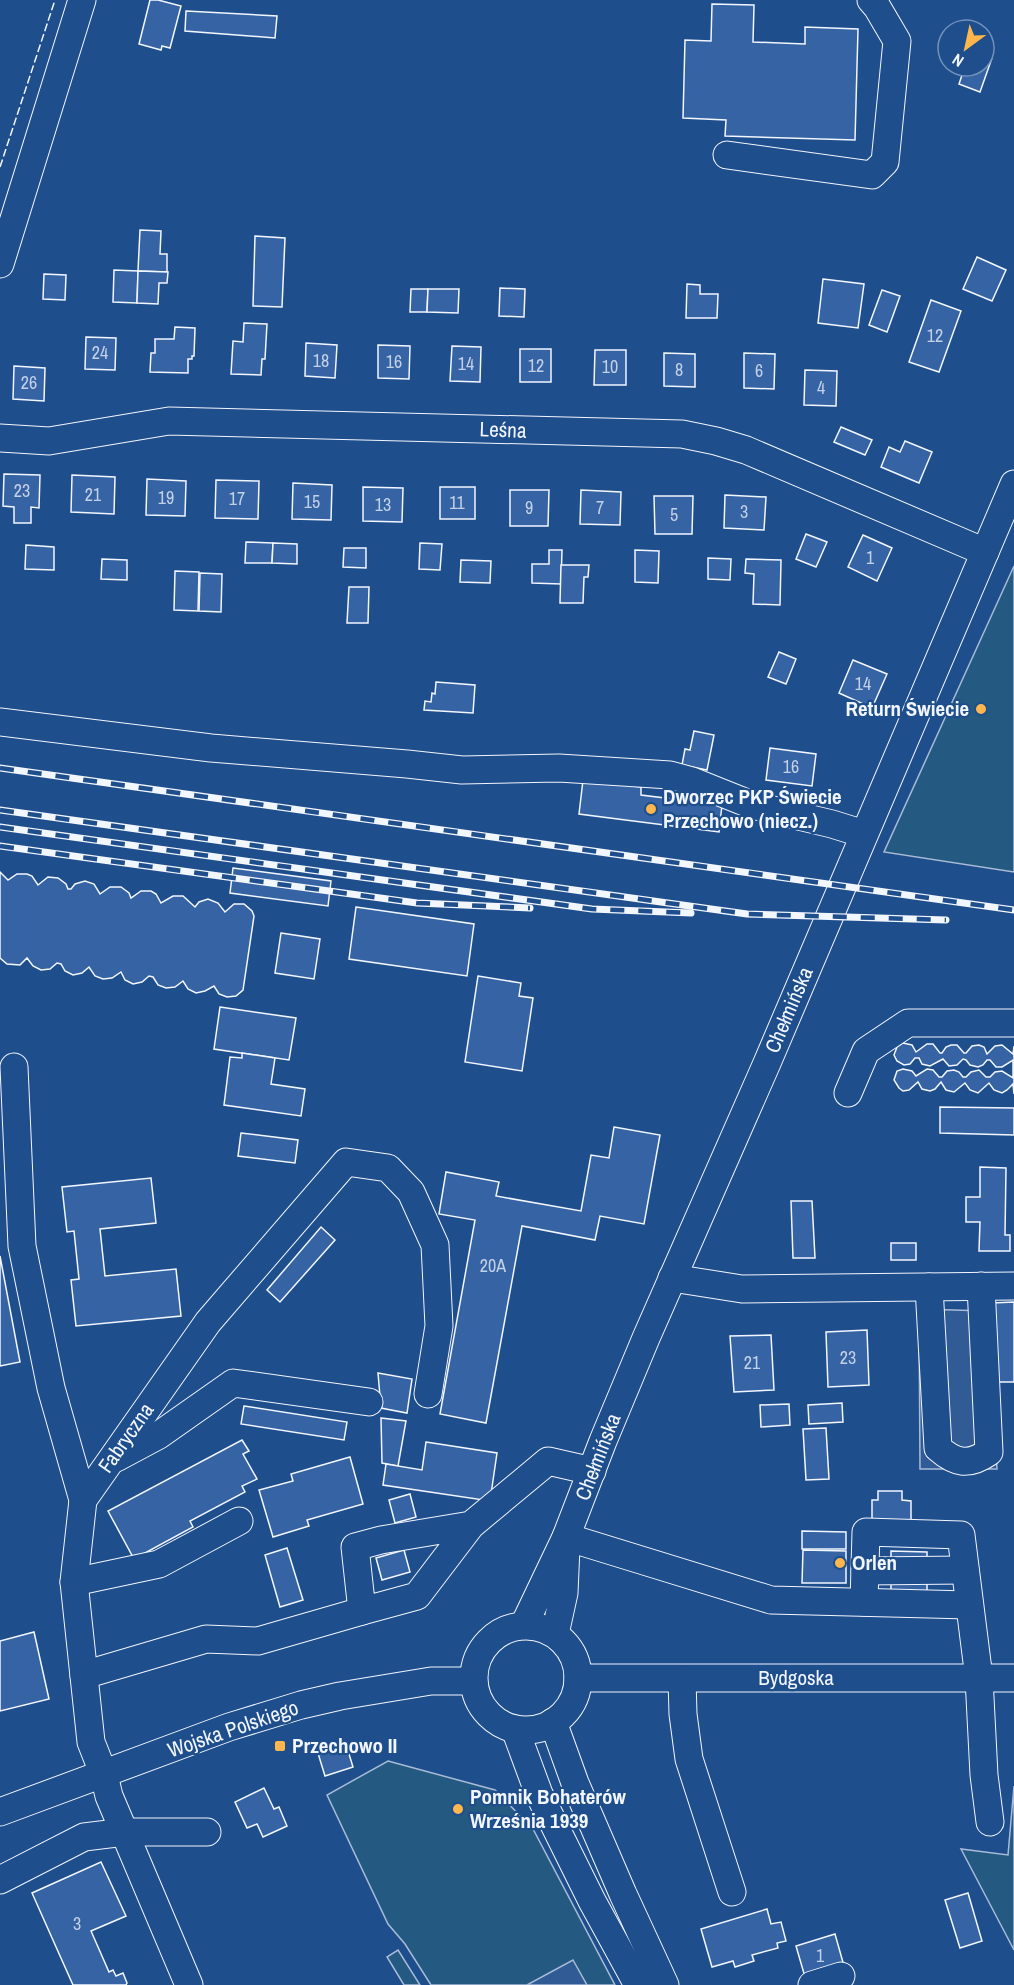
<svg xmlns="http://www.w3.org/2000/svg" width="1014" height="1985" viewBox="0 0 1014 1985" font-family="'Archivo Narrow',sans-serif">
	<rect width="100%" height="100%" fill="#1f4e8c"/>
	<g fill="#245a82" stroke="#a8bbd7" stroke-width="1.5">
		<polygon points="1014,566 1014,872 884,852"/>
		<polygon points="388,1761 495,1790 533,1829 615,1985 431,1985 405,1944 388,1924 327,1795"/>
		<polygon points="1014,1786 1014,1950 961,1849 1008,1855"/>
		<polygon points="398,1950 420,1985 404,1985 387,1957"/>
	</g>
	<g fill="#305b95" stroke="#a8bbd7" stroke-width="1.5">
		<polygon points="919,1309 987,1311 997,1469 920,1469"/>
		<polygon points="573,1960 587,1985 527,1985"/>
	</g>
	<g fill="#3563a3" stroke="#f2f6ff" stroke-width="1.5">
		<polygon points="150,0 158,0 181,6 170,48 162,46 161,50 139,44"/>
		<polygon points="712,4 754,5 753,42 805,44 805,27 858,29 855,140 725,136 726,120 683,118 685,40 711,41"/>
		<polygon points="186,11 277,16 275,38 185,31"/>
		<polygon points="984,55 992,58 980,92 959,84 965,66 984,66"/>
		<polygon points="140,230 161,231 160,254 167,254 167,272 138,271"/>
		<polygon points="255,236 285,238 282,307 253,306"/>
		<polygon points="977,257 1006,270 992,301 963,289"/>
		<polygon points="114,270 138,271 137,303 113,302"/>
		<polygon points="138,271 168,272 167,283 159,283 158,304 137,303"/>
		<polygon points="44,274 66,275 65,300 43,299"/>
		<polygon points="823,279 864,284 858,328 818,323"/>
		<polygon points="687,284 700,285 700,294 718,294 717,318 686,318"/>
		<polygon points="500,288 525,289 524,317 499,316"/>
		<polygon points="411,289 428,289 427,312 410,312"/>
		<polygon points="428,289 459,289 458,313 427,312"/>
		<polygon points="882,290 900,296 887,332 869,325"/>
		<polygon points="931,300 961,311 939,372 909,362"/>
		<polygon points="244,323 267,324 265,359 262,359 261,375 231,374 233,341 243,342"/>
		<polygon points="175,327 195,328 194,356 192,356 192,359 188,359 188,373 150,372 151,353 155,353 155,339 174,339"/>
		<polygon points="86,337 116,338 115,370 85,369"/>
		<polygon points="306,343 337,345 335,378 305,376"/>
		<polygon points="378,345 410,346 409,379 378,378"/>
		<polygon points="452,346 481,347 480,382 450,381"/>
		<rect x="520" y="349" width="31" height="33"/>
		<polygon points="595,350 626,350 626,385 594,385"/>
		<polygon points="664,353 695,354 695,387 664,386"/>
		<polygon points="744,353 775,354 774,389 744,388"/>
		<polygon points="14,366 45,368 44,401 13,399"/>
		<polygon points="805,370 837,371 836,406 804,405"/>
		<polygon points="841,427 872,440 865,455 834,442"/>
		<polygon points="905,441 932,452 919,483 881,467 889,447 900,452"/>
		<polygon points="4,474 40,475 39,508 31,507 31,523 14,523 14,507 3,506"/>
		<polygon points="72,475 115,477 114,514 71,512"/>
		<polygon points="147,479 186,481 185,516 146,515"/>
		<polygon points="216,480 259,481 258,519 215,518"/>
		<polygon points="293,483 332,485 331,520 292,519"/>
		<polygon points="363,487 403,488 402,522 363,521"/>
		<rect x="440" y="487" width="35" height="32"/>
		<polygon points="510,490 549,490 548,526 510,526"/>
		<polygon points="581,490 621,492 620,525 580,524"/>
		<polygon points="725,495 766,497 764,530 724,528"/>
		<polygon points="654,496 693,496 692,534 655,534"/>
		<polygon points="806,534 827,542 816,567 796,559"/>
		<polygon points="863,535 892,548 877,581 848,567"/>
		<polygon points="246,542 273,543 272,563 245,563"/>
		<polygon points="273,543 297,544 297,564 272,563"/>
		<polygon points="420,543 442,544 440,570 419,569"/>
		<polygon points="26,545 54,547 54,570 25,569"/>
		<polygon points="344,548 366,548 366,568 343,567"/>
		<polygon points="549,550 562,550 561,584 532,583 532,564 549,564"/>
		<polygon points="635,550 659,551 658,583 635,582"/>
		<polygon points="708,558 731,559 730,580 708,579"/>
		<polygon points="102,559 127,560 127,580 101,579"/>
		<polygon points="746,559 781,560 780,605 753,604 754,574 745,573"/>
		<polygon points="461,560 491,561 490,583 460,582"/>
		<polygon points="561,565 589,565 588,577 584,577 583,603 560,603"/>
		<polygon points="175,571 199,572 198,611 174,610"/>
		<polygon points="200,573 222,574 221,612 199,611"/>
		<polygon points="349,587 369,587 368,623 347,623"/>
		<polygon points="779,652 796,659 786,684 768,677"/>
		<polygon points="853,660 887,674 872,708 839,693"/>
		<polygon points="436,682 475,685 473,713 424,710 425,701 431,702 432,693 435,694"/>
		<polygon points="694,731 714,735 707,770 682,765 685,749 690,750"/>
		<polygon points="770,748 816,754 812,786 766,780"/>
		<polygon points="583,780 641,787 641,795 722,805 719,832 579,814"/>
		<polygon points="233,868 331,881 328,906 230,893"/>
		<polygon points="0,872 8,880 17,874 27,874 32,876 38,885 48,877 58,878 66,884 68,889 71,889 75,884 85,881 94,884 100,894 110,887 121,887 129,893 131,898 141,891 151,891 156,894 161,903 173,896 183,896 195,907 199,902 208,899 218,903 225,912 234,904 244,904 252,911 254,916 243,990 236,996 227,997 219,994 214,986 205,991 196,993 188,989 183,981 175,987 166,988 158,985 153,977 149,976 142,982 133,984 125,980 121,972 112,978 103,979 95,976 89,967 82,973 73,975 65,971 61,964 57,963 50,969 41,970 33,966 27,958 20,965 7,964 0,958"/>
		<polygon points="356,907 474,924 467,976 349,959"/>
		<polygon points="281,933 320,939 314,979 275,973"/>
		<polygon points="478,976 521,983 519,996 533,998 522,1071 465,1062"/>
		<polygon points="220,1007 296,1018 289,1060 214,1049"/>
		<polygon points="903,1043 912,1045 916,1052 927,1044 933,1044 940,1053 942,1053 946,1047 951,1045 957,1045 964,1053 966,1053 972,1046 979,1045 984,1047 987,1054 995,1046 1002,1045 1013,1054 1014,1046 1014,1094 1013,1084 1007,1090 1002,1093 994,1090 989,1083 978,1093 970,1090 965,1083 954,1092 946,1090 941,1082 935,1089 930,1091 922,1089 918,1082 909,1090 903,1091 899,1088 894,1080 897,1071 903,1069 912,1071 916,1076 927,1069 933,1070 939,1077 942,1077 947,1071 954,1070 959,1072 963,1077 966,1077 971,1072 979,1070 986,1077 990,1077 995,1072 1002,1071 1013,1078 1013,1060 1002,1067 996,1067 990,1060 987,1060 983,1065 978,1067 970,1065 966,1060 963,1059 957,1065 949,1066 943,1059 930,1066 922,1064 919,1058 915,1058 910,1064 904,1065 897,1061 894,1055 897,1047"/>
		<polygon points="242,1053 275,1058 271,1084 305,1089 301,1116 224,1105 230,1057 242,1058"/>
		<polygon points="940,1107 1014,1108 1014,1135 940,1133"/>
		<polygon points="614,1127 660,1135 644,1224 600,1216 595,1240 522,1226 486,1423 440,1414 475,1220 439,1214 446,1172 499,1182 496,1196 581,1211 591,1155 609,1158"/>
		<polygon points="241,1133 298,1140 295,1163 238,1156"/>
		<polygon points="980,1167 1006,1168 1005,1235 1010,1235 1010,1251 979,1251 980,1222 966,1222 966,1197 980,1197"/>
		<polygon points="151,1178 156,1223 100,1229 105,1276 176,1269 181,1316 76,1326 71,1280 79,1279 74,1231 67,1232 62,1187"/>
		<polygon points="791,1201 812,1201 815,1258 793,1258"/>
		<polygon points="321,1227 335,1240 280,1302 267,1290"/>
		<rect x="891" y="1243" width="25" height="17"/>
		<polygon points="0,1256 20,1362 0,1366"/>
		<polygon points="1014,1302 1014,1382 996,1382 992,1303"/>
		<polygon points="867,1330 869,1385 828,1387 826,1332"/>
		<polygon points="771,1335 774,1390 734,1392 730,1336"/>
		<polygon points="378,1373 412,1379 407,1413 381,1408"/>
		<polygon points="842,1403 843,1422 809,1424 808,1405"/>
		<polygon points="789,1404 790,1425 761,1427 760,1405"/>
		<polygon points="244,1406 347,1422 344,1440 241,1424"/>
		<polygon points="381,1418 406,1421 398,1466 382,1463"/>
		<polygon points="826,1428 829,1479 806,1480 803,1429"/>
		<polygon points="242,1440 249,1451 243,1454 257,1479 242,1486 245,1492 190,1521 193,1527 134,1559 108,1511"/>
		<polygon points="426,1442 497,1453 490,1501 383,1485 386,1464 422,1470"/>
		<polygon points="350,1457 363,1504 307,1520 309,1526 273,1537 259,1490 293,1481 291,1474"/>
		<polygon points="878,1491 902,1491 902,1500 911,1501 911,1522 872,1522 872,1500 878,1500"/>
		<polygon points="410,1494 416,1517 395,1523 389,1500"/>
		<polygon points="802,1531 846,1532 846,1549 802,1549"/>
		<polygon points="287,1548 303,1600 280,1607 265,1555"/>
		<polygon points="404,1550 410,1572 382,1580 376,1558"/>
		<polygon points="803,1550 846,1551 846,1583 802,1583"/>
		<polygon points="891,1551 927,1552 927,1608 891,1607"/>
		<polygon points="34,1632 49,1699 0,1711 0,1641"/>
		<polygon points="345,1741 353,1767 325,1776 317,1750"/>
		<polygon points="264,1788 274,1809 279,1807 287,1826 263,1837 257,1824 247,1828 235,1802"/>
		<polygon points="101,1862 126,1916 91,1931 109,1972 113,1970 116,1976 123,1973 127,1983 126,1985 73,1985 32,1893"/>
		<polygon points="968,1893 982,1941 960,1948 945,1900"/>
		<polygon points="767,1909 771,1924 781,1922 786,1941 777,1943 778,1948 752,1955 754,1961 735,1967 733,1961 712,1967 701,1929"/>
		<polygon points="835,1934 844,1966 805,1977 796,1946"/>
	</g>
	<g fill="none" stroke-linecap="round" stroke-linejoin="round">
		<defs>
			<g id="minor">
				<polyline points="727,155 872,175 885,162 897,41 877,7 871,0"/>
				<polyline points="0,264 82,0"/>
				<polyline points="0,438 49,441 169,421 682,434 716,441 746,450 985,552"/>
				<polyline points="0,722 211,748 407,764 462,770 559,768 670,775 692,781 752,805 832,824 864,834"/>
				<polyline points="14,1067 22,1246 51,1388 83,1500"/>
				<polyline points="848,1093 866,1051 908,1023 1014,1023"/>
				<polyline points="672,1278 742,1289 1014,1286"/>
				<path d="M 929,1287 L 938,1448 C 956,1464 969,1466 989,1452 L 981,1286"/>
				<polyline points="116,1458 159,1435 233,1383 369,1402"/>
				<polyline points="471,1525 381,1540 355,1547 362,1611 417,1596 471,1525 548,1461 592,1471"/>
				<polyline points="566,1537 771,1600 969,1605"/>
				<polyline points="865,1571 965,1570"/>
				<polyline points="74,1582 159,1564 239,1521"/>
				<polyline points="864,1602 866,1532 961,1535 979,1678 984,1775 990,1822"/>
				<polyline points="524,1625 566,1537 603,1441 646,1338 767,1063 1014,484"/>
				<circle cx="526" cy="1678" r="52"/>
				<polyline points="555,1634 564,1593 566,1547"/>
				<polyline points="84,1675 206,1639 258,1641 362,1611"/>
				<polyline points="578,1678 1014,1678"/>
				<polyline points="682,1679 683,1714 689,1759 732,1892"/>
				<polyline points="553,1722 575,1783 623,1894 665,1985"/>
				<polyline points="515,1729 539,1794 592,1901 638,1985"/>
				<polyline points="0,1812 229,1727 301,1705 340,1696 431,1681 473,1681"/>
				<polyline points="0,1880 84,1837 125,1832 207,1832"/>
				<polyline points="189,1985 109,1796 104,1775 91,1742 74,1582 83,1500 208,1322 346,1162 388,1168 411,1192 435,1245 439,1326 428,1394"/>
				<polyline points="812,1985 841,1976"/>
			</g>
		</defs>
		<use href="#minor" stroke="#f2f6ff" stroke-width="29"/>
		<use href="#minor" stroke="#1f4e8c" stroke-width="27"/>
		<defs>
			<g id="rail">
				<polyline points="0,768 1014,910"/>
				<polyline points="0,810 747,914 946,920"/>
				<polyline points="0,827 592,909 691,913"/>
				<polyline points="0,846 417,903 530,908"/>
			</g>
		</defs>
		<use href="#rail" stroke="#f2f6ff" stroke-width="7"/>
		<use href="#rail" stroke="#1f4e8c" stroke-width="4.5" stroke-dasharray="14" stroke-linecap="butt"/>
		<polyline stroke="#f2f6ff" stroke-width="1.5" stroke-dasharray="8 3" stroke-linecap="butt" points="0,167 55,0"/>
	</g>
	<g fill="#ffb74d" stroke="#1f4e8c" stroke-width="2">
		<circle cx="981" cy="709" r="6"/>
		<circle cx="651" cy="809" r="6"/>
		<circle cx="840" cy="1563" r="6"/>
		<rect x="274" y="1740" width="12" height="12" rx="3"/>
		<circle cx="458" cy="1809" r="6"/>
	</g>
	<g text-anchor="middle" stroke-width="4.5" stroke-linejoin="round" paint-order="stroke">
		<g font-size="18" fill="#c3d1e8">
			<text x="935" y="342">12</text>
			<text x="100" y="359">24</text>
			<text x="321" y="367">18</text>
			<text x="394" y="368">16</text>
			<text x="466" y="370">14</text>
			<text x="536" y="372">12</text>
			<text x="610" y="373">10</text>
			<text x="679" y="376">8</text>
			<text x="759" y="377">6</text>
			<text x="29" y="389">26</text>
			<text x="821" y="394">4</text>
			<text x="22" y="497">23</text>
			<text x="93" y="501">21</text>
			<text x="166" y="504">19</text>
			<text x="237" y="505">17</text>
			<text x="312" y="508">15</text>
			<text x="457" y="509">11</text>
			<text x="383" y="511">13</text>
			<text x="529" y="514">9</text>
			<text x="600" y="514">7</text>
			<text x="744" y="518">3</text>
			<text x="674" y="521">5</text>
			<text x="870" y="564">1</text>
			<text x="863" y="690">14</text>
			<text x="791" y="773">16</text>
			<text x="493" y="1272">20A</text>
			<text x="848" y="1364">23</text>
			<text x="752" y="1369">21</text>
			<text x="77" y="1930">3</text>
			<text x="820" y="1962">1</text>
		</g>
		<g font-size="21" fill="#f2f6ff" stroke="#1f4e8c">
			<text transform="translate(503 430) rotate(2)" y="7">Leśna</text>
			<text transform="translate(789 1010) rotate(-67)" y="7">Chełmińska</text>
			<text transform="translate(126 1438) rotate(-55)" y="7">Fabryczna</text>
			<text transform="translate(598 1457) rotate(-69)" y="7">Chełmińska</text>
			<text x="796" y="1685">Bydgoska</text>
			<text transform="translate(233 1729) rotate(-19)" y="7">Wojska Polskiego</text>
		</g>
		<g font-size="21" font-weight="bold" fill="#f2f6ff" stroke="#1f4e8c" text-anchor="start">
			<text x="969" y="716" text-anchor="end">Return Świecie</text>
			<text x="663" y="804">Dworzec PKP Świecie<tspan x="663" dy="24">Przechowo (niecz.)</tspan></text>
			<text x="852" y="1570">Orlen</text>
			<text x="292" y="1753">Przechowo II</text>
			<text x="470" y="1804">Pomnik Bohaterów<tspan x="470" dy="24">Września 1939</tspan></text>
		</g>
	</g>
	<g transform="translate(966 48) rotate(213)"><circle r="28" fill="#1f4e8c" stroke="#7391ba" stroke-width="1.5"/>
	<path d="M0-4.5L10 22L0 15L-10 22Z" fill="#ffb74d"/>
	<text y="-9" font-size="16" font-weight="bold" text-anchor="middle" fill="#f2f6ff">N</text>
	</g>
</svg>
